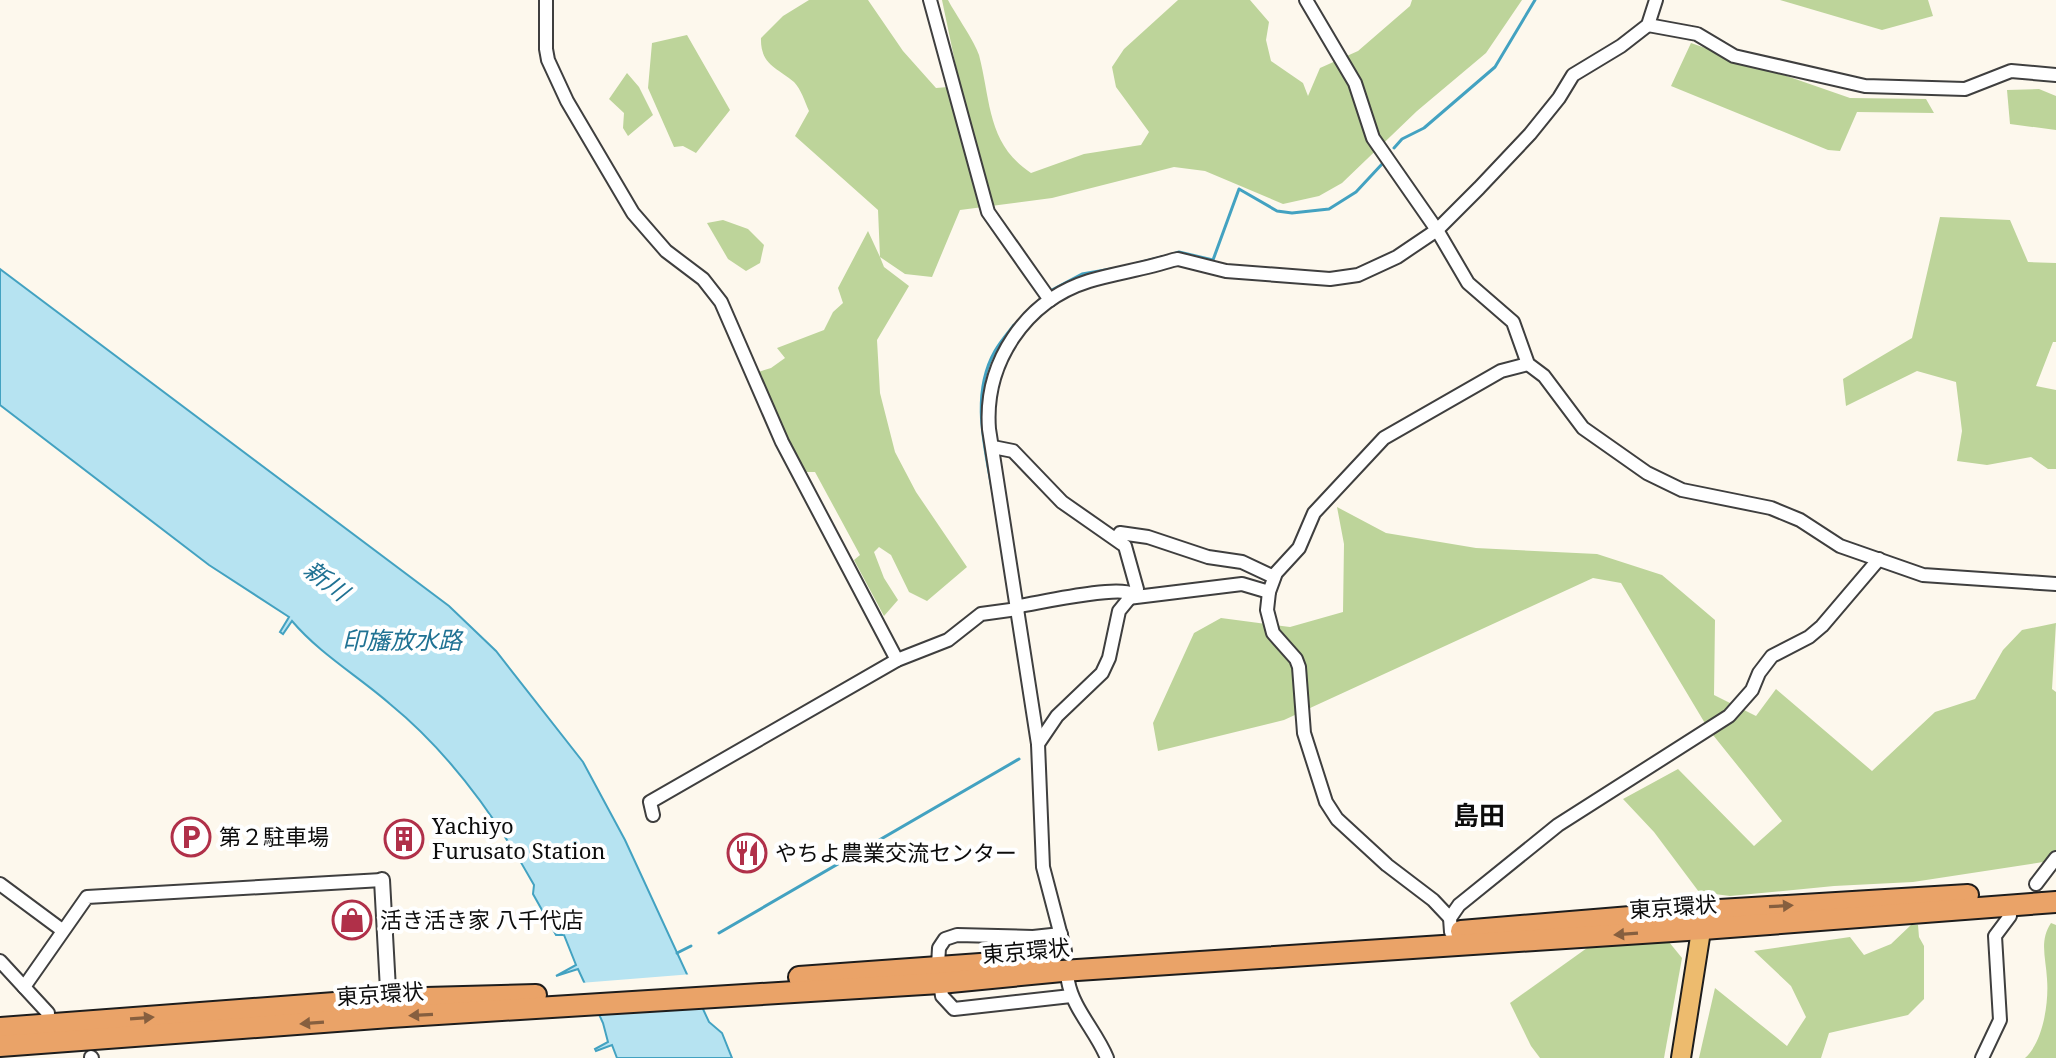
<svg xmlns="http://www.w3.org/2000/svg" width="2056" height="1058" viewBox="0 0 2056 1058" font-family="'Noto Serif','Noto Sans JP',serif">
	<rect width="100%" height="100%" fill="#fdf8ed"/>
	<g fill="#bdd49a">
		<path d="M 809,0 L 868,0 L 903,51 L 936,88 L 960,86 L 942,0 L 948,0 C 956,15 975,42 979,55 C 991,101 987,144 1031,173 L 1084,154 L 1141,145 L 1149,132 L 1116,87 L 1112,67 L 1124,49 L 1178,0 L 1250,0 L 1269,22 L 1266,40 L 1271,61 L 1303,83 L 1308,96 L 1320,68 L 1358,51 L 1410,6 L 1412,0 L 1522,0 L 1486,53 L 1417,111 L 1342,183 L 1319,196 L 1283,204 L 1205,171 L 1174,167 L 1052,198 L 960,210 L 932,277 L 905,274 L 880,257 L 884,267 L 909,286 L 877,340 L 880,393 L 895,452 L 916,492 L 967,567 L 927,601 L 909,592 L 891,555 L 879,547 L 874,552 L 884,578 L 898,600 L 884,616 L 854,560 L 860,555 L 815,472 L 804,472 L 772,410 L 758,372 L 771,368 L 785,358 L 777,348 L 824,330 L 833,312 L 843,303 L 838,288 L 868,231 L 880,257 L 878,210 L 795,136 L 809,111 C 805,102 801,89 794,82 C 778,68 760,65 761,38 L 783,16 Z"/>
		<polygon points="1780,0 1928,0 1933,16 1882,30"/>
		<polygon points="687,35 730,110 696,153 683,146 674,147 648,88 652,43"/>
		<polygon points="1691,43 1850,98 1926,99 1934,113 1857,112 1840,151 1828,150 1671,86"/>
		<polygon points="627,73 639,87 653,115 628,136 623,128 624,113 609,99"/>
		<polygon points="2039,89 2056,96 2056,130 2010,124 2007,90"/>
		<polygon points="1940,217 2010,220 2028,262 2056,263 2056,342 2053,342 2036,386 2056,390 2056,469 2048,469 2031,457 1987,465 1957,461 1962,431 1956,382 1917,371 1846,406 1843,379 1912,338"/>
		<polygon points="723,220 748,229 764,245 760,263 746,271 728,259 707,223"/>
		<polygon points="1337,507 1386,533 1476,548 1597,554 1662,575 1715,620 1714,695 1756,716 1776,689 1872,771 1935,712 1975,699 2003,650 2022,630 2056,623 2052,689 2056,692 2056,860 1913,882 1834,886 1730,896 1699,892 1654,832 1623,799 1678,769 1754,846 1782,821 1709,730 1621,583 1593,578 1284,720 1158,751 1153,723 1194,633 1221,618 1290,627 1343,612 1344,544"/>
		<path d="M 2051,923 L 2056,925 L 2056,1058 L 2025,1058 C 2043,1042 2049,1003 2047,979 C 2046,958 2039,941 2051,923 Z"/>
		<polygon points="1911,925 1918,925 1919,937 1924,946 1924,999 1908,1015 1829,1033 1821,1058 1699,1058 1715,988 1787,1046 1806,1017 1791,986 1754,951 1850,937 1864,955 1891,944"/>
		<polygon points="1669,942 1682,958 1664,1058 1540,1058 1531,1046 1510,1003 1587,948"/>
	</g>
	<path fill="#b6e3f1" stroke="#43a2c1" stroke-width="2" d="M 0,269 L 449,606 L 496,651 L 583,762 L 625,840 L 709,1022 L 722,1033 L 732,1058 L 617,1058 L 612,1045 L 596,1051 L 595,1049 L 608,1042 L 603,1023 L 578,969 L 556,976 L 576,965 L 564,935 L 556,935 L 533,894 L 534,885 C 497,819 450,753 390,704 C 358,676 320,654 292,621 L 283,634 L 280,632 L 289,617 L 209,565 L 0,405 Z"/>
	<polygon fill="#fdf8ed" points="693,974 707,1006 594,1014 580,983"/>
	<g fill="none" stroke-linecap="round" stroke-linejoin="round">
		<g stroke="#43a2c1" stroke-width="3">
			<polyline points="1394,148 1402,139 1424,128 1495,67 1535,0"/>
			<polyline points="1173,254 1179,252 1213,260 1239,189 1277,211 1292,213 1329,209 1356,192 1383,163"/>
			<polyline points="1134,264 1166,256"/>
			<polyline points="1050,291 1082,274 1111,269"/>
			<path d="M 992,488 C 984,444 971,393 995,351 C 1000,342 1007,334 1014,325"/>
			<polyline points="719,933 1019,759"/>
			<polyline points="677,953 691,946"/>
		</g>
		<defs>
			<g id="minor">
				<polyline points="546,0 546,49 548,60 567,101 633,213 666,251 703,279 721,302 782,442 897,660"/>
				<polyline points="930,0 988,212 1050,300"/>
				<polyline points="1306,0 1355,83 1373,138 1437,230 1468,283 1513,322 1528,364 1544,376 1583,428 1647,473 1682,490 1771,508 1800,520 1840,546 1923,575 2056,584"/>
				<polyline points="1648,25 1697,34 1734,56 1865,86 1965,89 2011,71 2056,75"/>
				<polyline points="993,447 1013,451 1062,502 1125,546 1137,589 1119,611 1109,658 1102,673 1057,716 1038,744"/>
				<polyline points="1117,538 1120,533 1148,537 1208,557 1242,562 1274,577"/>
				<polyline points="1128,598 1242,584 1269,592"/>
				<path d="M 1018,606 C 1039,603 1117,585 1132,594"/>
				<polyline points="653,815 650,802 897,660 948,640 981,614 1018,609"/>
				<polyline points="0,884 62,930"/>
				<polyline points="2036,884 2056,858"/>
				<polyline points="1450,918 1433,900 1387,865 1337,819 1326,802 1304,733 1299,667 1296,659 1273,633 1267,610 1269,592 1276,573 1299,548 1314,513 1384,438 1501,371 1528,364"/>
				<polyline points="1451,932 1450,918 1459,905 1558,825 1729,716 1752,690 1759,673 1772,656 1809,637 1822,626 1879,559"/>
				<path d="M 1065,951 L 1043,867 L 1038,744 L 989,429 C 984,363 1025,301 1089,281 C 1116,273 1145,269 1173,260 L 1178,259 L 1226,271 L 1330,279 L 1358,275 L 1397,257 L 1437,230 L 1479,188 L 1530,134 L 1559,98 L 1573,75 L 1621,46 L 1648,25 L 1656,0"/>
				<polyline points="0,961 48,1013"/>
				<polyline points="938,965 939,948 945,939 957,935 1033,937 1061,934"/>
				<path d="M 1068,981 C 1073,1009 1096,1031 1107,1058"/>
				<polyline points="940,983 942,996 954,1009 1071,996"/>
				<polyline points="24,987 87,897 382,880"/>
				<polyline points="91,1057 92,1058"/>
				<polyline points="1982,1058 2000,1020 1995,936 2010,916"/>
			</g>
			<polyline id="tertiary" points="382,880 389,1008"/>
			<polyline id="primary" points="1681,1058 1703,918"/>
			<g id="trunk">
				<polyline points="1461,931 1703,911 1968,895"/>
				<polyline points="799,977 1050,959"/>
				<polyline points="0,1028 388,999 536,995"/>
				<polyline points="0,1046 390,1017 940,983 1062,971 1703,929 2056,902"/>
			</g>
		</defs>
		<use href="#minor" stroke="#3f3f3f" stroke-width="16"/>
		<use href="#tertiary" stroke="#3f3f3f" stroke-width="18"/>
		<use href="#primary" stroke="#1d1d1d" stroke-width="22"/>
		<use href="#trunk" stroke="#1d1d1d" stroke-width="24"/>
		<use href="#minor" stroke="#fff" stroke-width="12"/>
		<use href="#tertiary" stroke="#fff" stroke-width="14"/>
		<use href="#primary" stroke="#edbb6e" stroke-width="18"/>
		<use href="#trunk" stroke="#eaa368" stroke-width="20"/>
	</g>
	<defs><path id="oneway-solid" d="M-6-.8H1V-3.2L6.5 0L1 3.2V.8H-6Z" transform="scale(2)"/></defs>
	<g fill="#865f3f">
		<use href="#oneway-solid" transform="translate(1781 906) rotate(-3)"/>
		<use href="#oneway-solid" transform="translate(1626 934) rotate(176)"/>
		<use href="#oneway-solid" transform="translate(421 1015) rotate(177)"/>
		<use href="#oneway-solid" transform="translate(142 1018) rotate(-4)"/>
		<use href="#oneway-solid" transform="translate(312 1023) rotate(176)"/>
	</g>
	<defs>
		<symbol id="parking-ring" viewBox="-11 -11 22 22"><circle r="9.5" fill="#fff" stroke="#b03049" stroke-width="1.5"/><path d="M-3.5-5.5H1a3.5 3.5 0 0 1 0 7H-1V5.5H-3.5ZM-1-3.4V-.6H.8a1.4 1.4 0 0 0 0-2.8Z" fill="#b03049"/></symbol>
		<symbol id="building-ring" viewBox="-11 -11 22 22"><circle r="9.5" fill="#fff" stroke="#b03049" stroke-width="1.5"/><path d="M-4-6H4V6H1V3H-1V6H-4ZM-2.5-4.3h1.7v1.8h-1.7ZM.8-4.3h1.7v1.8H.8ZM-2.5-1h1.7V.8h-1.7ZM.8-1h1.7V.8H.8Z" fill="#b03049"/></symbol>
		<symbol id="restaurant-ring" viewBox="-11 -11 22 22"><circle r="9.5" fill="#fff" stroke="#b03049" stroke-width="1.5"/><path d="M-5-6h1v4h1v-4h1v4h1v-4h1v5L-1.5 .5V6h-2V.5L-5-1ZM5-6V6H3V1.5H1.5Q1.5-4 5-6Z" fill="#b03049"/></symbol>
		<symbol id="shop-ring" viewBox="-11 -11 22 22"><circle r="9.5" fill="#fff" stroke="#b03049" stroke-width="1.5"/><path d="M-5-2.5h2.3a2.7 3.5 0 0 1 5.4 0H5L5.5 6h-11ZM-1.5-2.5h3a1.5 2.3 0 0 0-3 0Z" fill="#b03049"/></symbol>
	</defs>
	<g fill-rule="evenodd">
		<use href="#parking-ring" x="169" y="815" width="44" height="44"/>
		<use href="#building-ring" x="382" y="817" width="44" height="44"/>
		<use href="#restaurant-ring" x="725" y="831" width="44" height="44"/>
		<use href="#shop-ring" x="330" y="898" width="44" height="44"/>
	</g>
	<g text-anchor="middle" stroke-width="8" stroke-linejoin="round" paint-order="stroke">
		<g font-size="22" fill="#0c0c0c" stroke="#fff" text-anchor="start">
			<text x="432" y="834">Yachiyo<tspan x="432" dy="25">Furusato Station</tspan></text>
			<text x="219" y="845">第２駐車場</text>
			<text x="775" y="861">やちよ農業交流センター</text>
			<text x="380" y="928">活き活き家 八千代店</text>
		</g>
		<g font-size="22" fill="#0c0c0c" stroke="#fff">
			<text transform="translate(1673 907) rotate(-4)" y="8">東京環状</text>
			<text transform="translate(1026 951) rotate(-5)" y="8">東京環状</text>
			<text transform="translate(380 994) rotate(-4)" y="8">東京環状</text>
		</g>
		<g font-size="24" font-style="italic" fill="#207293" stroke="#fff">
			<text transform="translate(326 581) rotate(37)" y="8">新川</text>
			<text x="402" y="649">印旛放水路</text>
		</g>
		<g font-size="26" font-weight="bold" fill="#0c0c0c" stroke="#fff">
			<text x="1479" y="825">島田</text>
		</g>
	</g>
</svg>
